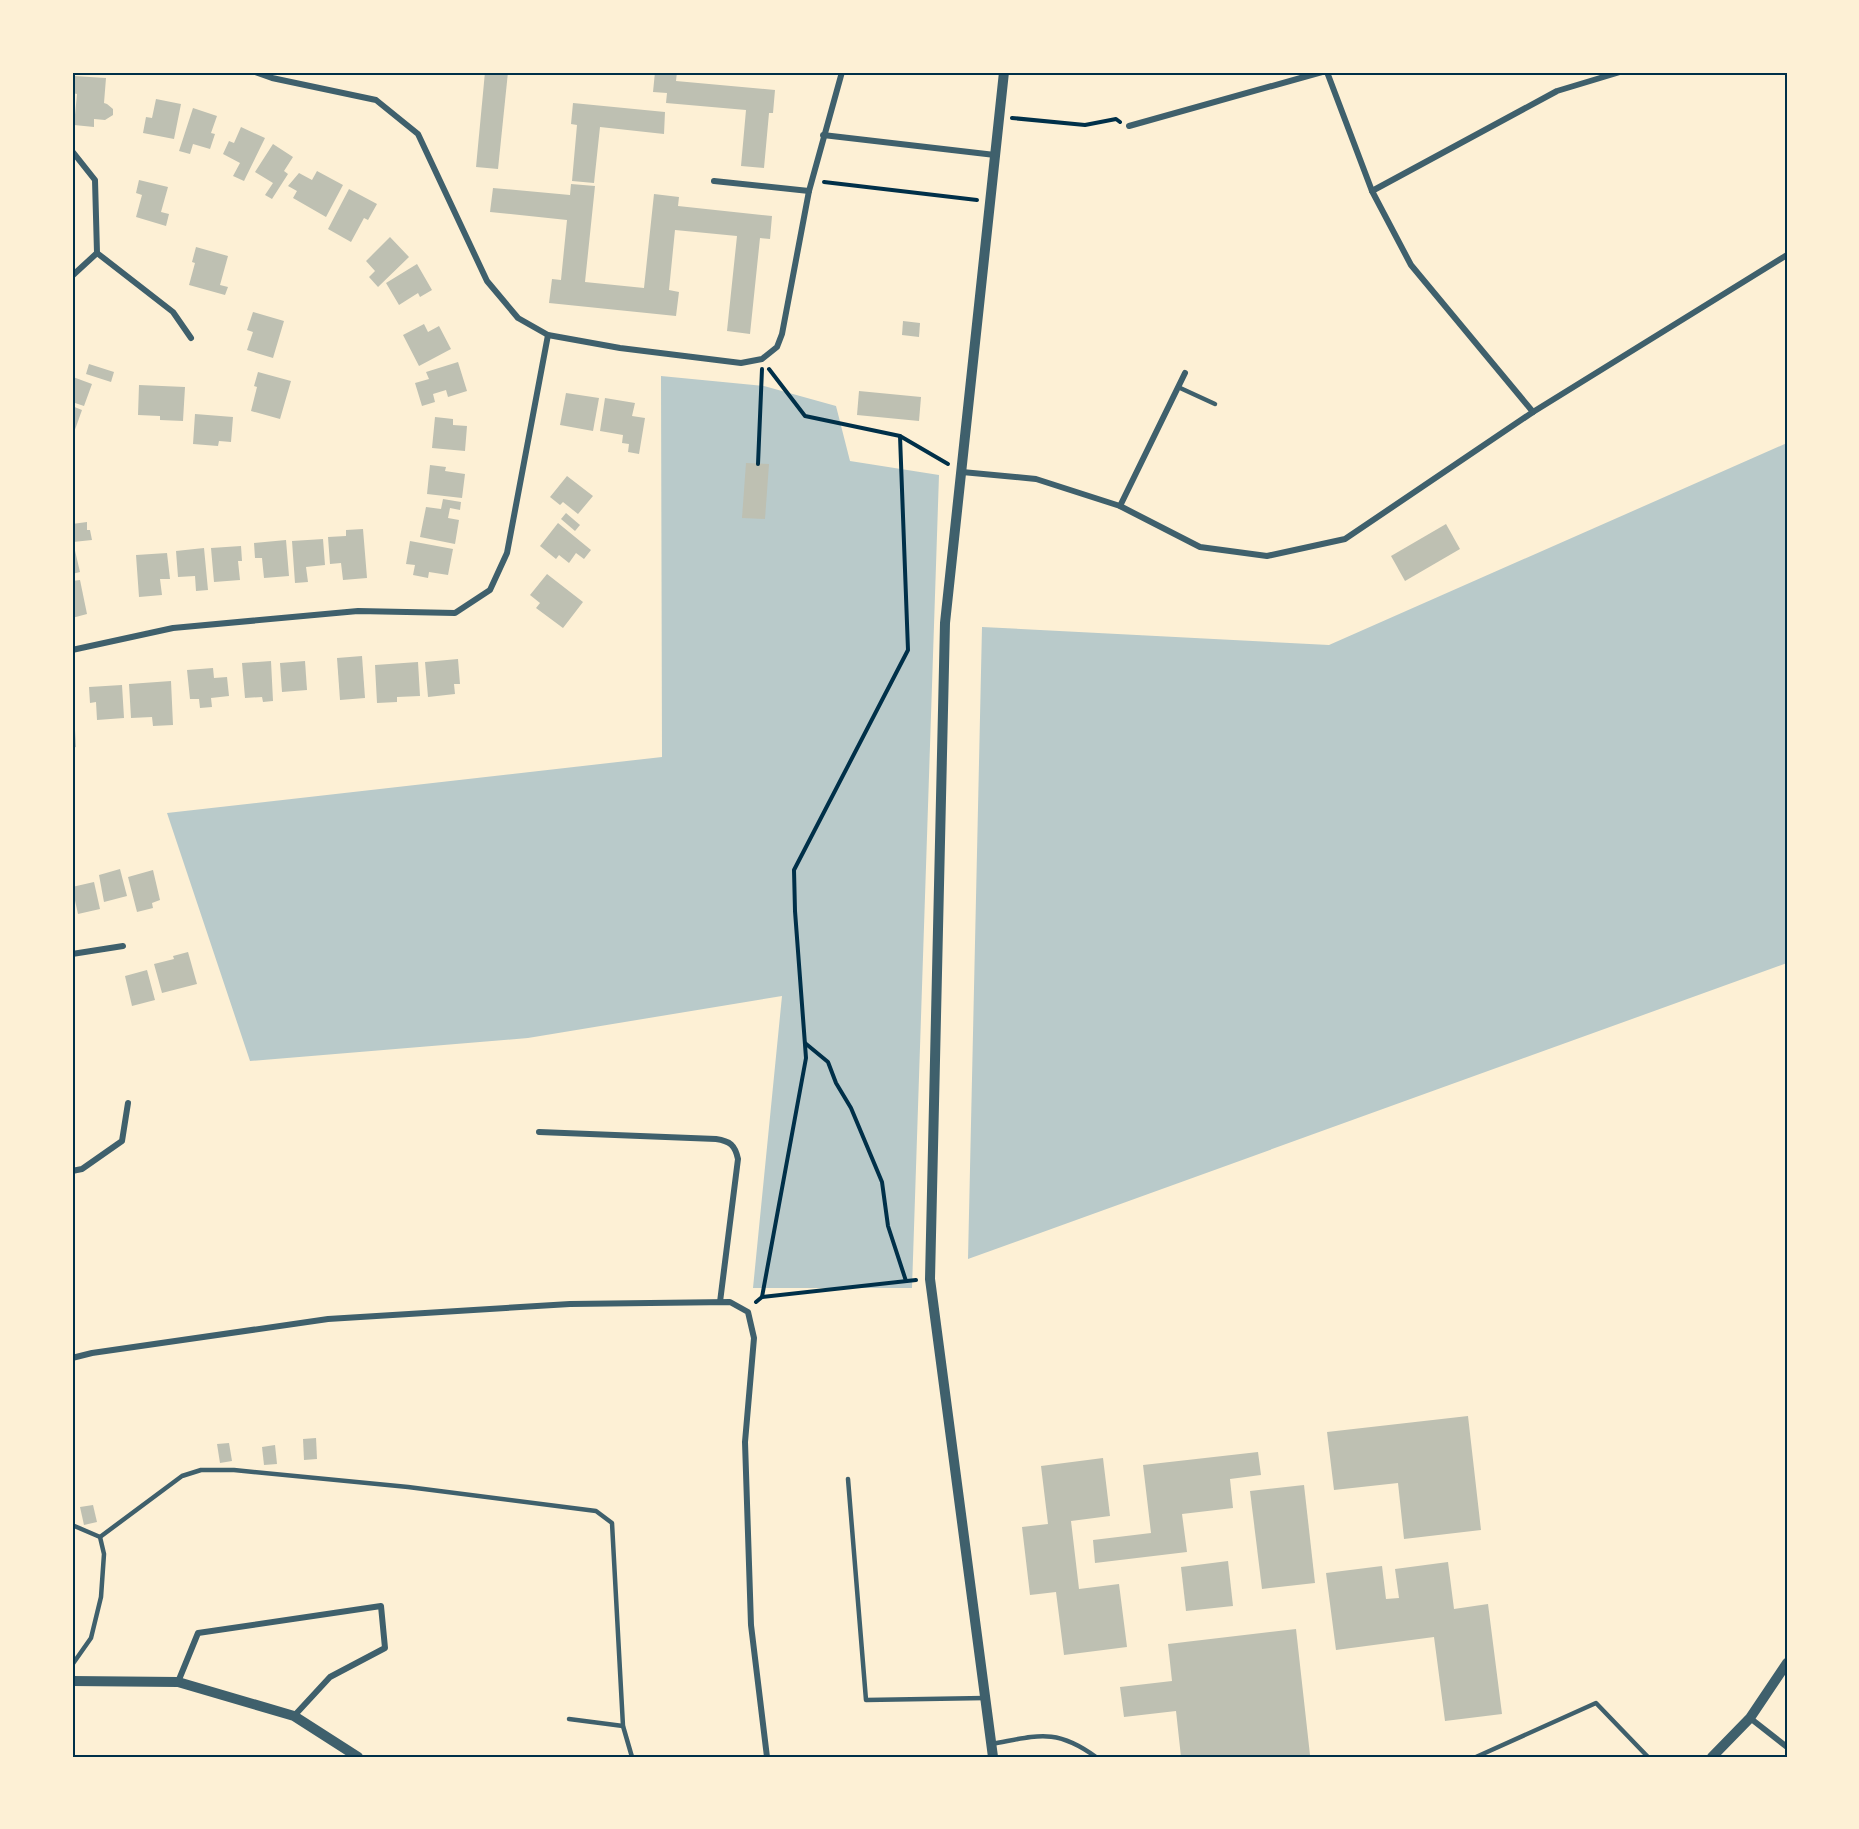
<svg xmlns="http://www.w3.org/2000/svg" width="1859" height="1829" viewBox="0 0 1859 1829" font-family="'Alegreya Sans',sans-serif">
	<rect width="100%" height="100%" fill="#fdf0d5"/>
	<g fill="#b9caca">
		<polygon points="661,376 764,386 836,406 850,461 939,475 912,1288 753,1288 782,996 528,1038 250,1061 167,813 662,757"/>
		<polygon points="1787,443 1787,963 968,1259 982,627 1329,645"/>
	</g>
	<g fill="#bec0b2">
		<polygon points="485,72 508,72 498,169 476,167"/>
		<polygon points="655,72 677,72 676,81 775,90 773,113 769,113 764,168 741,166 746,110 666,103 667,93 653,92"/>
		<polygon points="74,76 106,78 104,103 107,104 113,109 113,115 105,120 94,119 94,127 74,125 77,94 72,93"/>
		<polygon points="156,99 181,104 174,139 143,133 146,117 152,118"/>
		<polygon points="573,103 665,112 664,134 600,127 594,183 572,181 577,125 571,124"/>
		<polygon points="193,108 217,116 211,133 215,134 210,149 193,144 190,154 179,151"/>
		<polygon points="241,127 265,138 244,181 233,176 240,163 223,154 229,141 234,143"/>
		<polygon points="273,144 293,157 284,171 288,174 272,199 265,195 273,183 255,172"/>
		<polygon points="317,171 343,185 326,217 293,198 297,191 288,186 299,173 312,180"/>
		<polygon points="139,180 168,187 161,212 169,214 166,226 136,217 142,195 136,193"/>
		<polygon points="571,184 595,186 585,282 644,288 654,194 679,197 678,206 772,216 770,239 760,238 750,334 727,331 737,236 675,230 669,290 679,292 676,316 549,303 552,279 561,280 567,220 490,212 493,188 570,195"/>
		<polygon points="349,189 377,204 368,220 364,218 351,242 328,229"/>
		<polygon points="390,237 409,257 378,287 369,277 375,271 366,261"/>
		<polygon points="196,247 228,256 220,285 228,287 225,295 189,285 195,263 192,262"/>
		<polygon points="417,264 432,290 420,297 418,293 399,305 386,283"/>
		<polygon points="253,312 284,321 273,358 247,350 253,332 247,330"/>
		<polygon points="903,321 920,323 919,337 902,335"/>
		<polygon points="424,324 428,332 439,326 451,349 419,366 403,335"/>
		<polygon points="458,362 467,391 448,397 446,390 433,394 435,402 422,406 415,383 429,379 426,372"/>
		<polygon points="89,364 114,372 111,382 86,374"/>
		<polygon points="72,369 75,370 73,377 92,384 84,406 72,402"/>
		<polygon points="258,372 291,381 280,419 251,411 257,387 254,386"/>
		<polygon points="139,385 185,387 183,421 160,420 160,416 138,415"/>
		<polygon points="859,391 921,397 919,421 857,415"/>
		<polygon points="566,393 599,398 593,431 560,425"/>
		<polygon points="605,398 635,403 632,416 645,418 639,454 628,452 629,444 622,443 623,435 600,431"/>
		<polygon points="72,406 82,410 72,438"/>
		<polygon points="195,414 233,417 231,442 219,441 218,446 193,444"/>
		<polygon points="435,417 453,419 453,425 467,426 465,451 432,448"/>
		<polygon points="746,463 769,464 765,519 742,518"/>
		<polygon points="430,465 446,467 445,471 465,474 462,498 427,494"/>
		<polygon points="567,476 593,496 578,514 563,502 560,505 550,497"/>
		<polygon points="443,499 461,502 460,510 450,508 448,518 459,520 455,544 420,537 426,507 441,509"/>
		<polygon points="566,513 580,525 575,531 561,519"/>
		<polygon points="87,522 87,530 90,530 92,540 73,542 80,572 72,574 72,524"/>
		<polygon points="558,523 591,550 584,559 576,553 569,563 559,555 556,559 540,546"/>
		<polygon points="1446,524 1460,549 1405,581 1391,556"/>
		<polygon points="363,529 367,578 343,580 341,563 330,564 328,537 346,536 346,530"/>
		<polygon points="323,539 325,565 306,567 308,582 295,583 292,541"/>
		<polygon points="286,540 289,576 264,578 262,558 255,558 254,543"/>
		<polygon points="410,541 453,549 448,575 429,572 428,578 413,575 415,565 406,564"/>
		<polygon points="241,546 242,561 238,561 240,580 214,582 211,548"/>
		<polygon points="204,548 208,590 196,591 195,576 178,577 176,551"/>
		<polygon points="167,553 170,579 160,579 162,595 139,597 136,555"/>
		<polygon points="547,574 583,602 563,628 536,608 540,603 530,595"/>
		<polygon points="80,580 87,614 72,618 72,581"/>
		<polygon points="362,656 365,698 340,700 337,658"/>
		<polygon points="458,659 460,684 454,684 455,694 428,697 425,662"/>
		<polygon points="271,661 273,701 263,702 262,697 245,698 242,663"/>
		<polygon points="305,661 307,690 282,692 280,663"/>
		<polygon points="418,662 420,696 397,697 397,702 377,703 375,665"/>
		<polygon points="213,668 214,678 227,677 229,696 211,698 212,707 200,708 199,699 190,699 187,670"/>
		<polygon points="171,681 173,725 153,726 152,717 131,718 129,684"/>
		<polygon points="122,685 124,718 97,720 96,702 90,703 89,687"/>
		<polygon points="72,712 74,712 76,747 72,748"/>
		<polygon points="120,869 127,896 104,902 99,875"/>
		<polygon points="153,870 160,900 152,903 153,908 137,912 128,877"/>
		<polygon points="94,882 100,909 78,914 72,887"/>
		<polygon points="188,952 197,984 162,993 154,964 174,959 173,956"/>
		<polygon points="147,970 155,1000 132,1006 125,976"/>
		<polygon points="1468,1416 1481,1530 1404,1539 1398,1483 1334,1490 1327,1432"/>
		<polygon points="316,1438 317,1459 304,1460 303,1439"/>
		<polygon points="229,1443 232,1461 220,1463 217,1444"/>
		<polygon points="275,1445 277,1464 264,1465 262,1447"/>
		<polygon points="1258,1452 1261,1475 1230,1479 1233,1508 1182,1514 1187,1552 1095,1563 1093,1540 1151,1533 1143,1465"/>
		<polygon points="1103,1458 1110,1516 1071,1521 1079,1589 1119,1584 1127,1647 1064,1655 1056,1592 1030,1595 1022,1527 1048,1524 1041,1466"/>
		<polygon points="1304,1485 1315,1583 1262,1589 1250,1491"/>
		<polygon points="93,1505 97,1522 84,1525 80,1507"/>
		<polygon points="1228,1561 1233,1606 1186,1611 1181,1567"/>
		<polygon points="1448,1562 1454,1609 1488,1604 1502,1714 1445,1721 1434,1637 1336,1650 1326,1573 1382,1566 1386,1599 1399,1598 1395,1569"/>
		<polygon points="1296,1629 1310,1755 1291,1757 1181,1757 1176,1711 1124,1717 1120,1687 1172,1681 1168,1644"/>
	</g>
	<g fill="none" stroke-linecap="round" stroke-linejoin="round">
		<g stroke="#003049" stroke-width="4">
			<polyline points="1012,118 1085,125 1116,119 1120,122"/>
			<polyline points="824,182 977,200"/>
			<polyline points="900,436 948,464"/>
			<polyline points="758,464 762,369"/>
			<polyline points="805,1043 828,1062 836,1083 851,1108 882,1182 888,1226 906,1281"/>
			<polyline points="762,1297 916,1280"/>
			<polyline points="756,1302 762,1297 806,1058 795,911 794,870 908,650 900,436 805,416 769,369"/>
		</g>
		<g stroke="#3f606c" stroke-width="4.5">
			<polyline points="1178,387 1215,404"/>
			<polyline points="848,1479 866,1700 985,1698"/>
			<polyline points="72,1525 100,1537 104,1554 101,1597 91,1638 72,1665"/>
			<polyline points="100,1537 182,1476 201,1470 234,1470 408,1487 596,1511 612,1523 623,1726 632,1757"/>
			<polyline points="569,1719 623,1726"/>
			<path d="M 991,1744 C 1037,1736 1055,1727 1096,1757"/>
			<polyline points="1476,1757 1596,1703 1648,1757"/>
		</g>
		<g stroke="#3f606c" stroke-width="6">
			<polyline points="255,72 272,78 376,100 418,134 487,281 518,318 548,335 620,348 741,363 762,359 777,347 782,334 809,191 842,72"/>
			<polyline points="1327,72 1372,191 1411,265 1533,412"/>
			<polyline points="1129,126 1322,72"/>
			<polyline points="823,135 995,155"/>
			<polyline points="72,151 95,180 97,253 72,276"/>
			<polyline points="714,181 809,191"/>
			<polyline points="1372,191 1557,91 1620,72"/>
			<polyline points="97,253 173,312 191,338"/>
			<polyline points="962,472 1036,479 1120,506 1200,547 1267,556 1345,539 1533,412 1787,255"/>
			<polyline points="1120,506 1185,373"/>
			<polyline points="72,650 173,628 358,611 455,613 490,590 507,553 548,335"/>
			<polyline points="72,954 123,946"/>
			<path d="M 539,1132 L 716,1139 C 730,1141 735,1145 738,1159 L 720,1302"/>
			<polyline points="72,1171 82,1169 122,1141 128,1103"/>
			<polyline points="72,1358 92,1353 328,1319 570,1304 730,1302 748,1312 754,1338 745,1442 751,1625 767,1757"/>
			<polyline points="178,1682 198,1633 381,1606 385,1648 330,1677 294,1716"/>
			<polyline points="1750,1718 1787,1747"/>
		</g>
		<g stroke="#3f606c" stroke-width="10">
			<polyline points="72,1681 178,1682 294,1716 358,1757"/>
			<polyline points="993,1757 930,1279 945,623 1004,72"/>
			<polyline points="1712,1757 1750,1718 1787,1663"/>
		</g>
	</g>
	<rect width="1859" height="1829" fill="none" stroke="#fdf0d5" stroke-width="147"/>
	<rect x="74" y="74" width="1712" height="1682" fill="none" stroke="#003049" stroke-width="2"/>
</svg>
